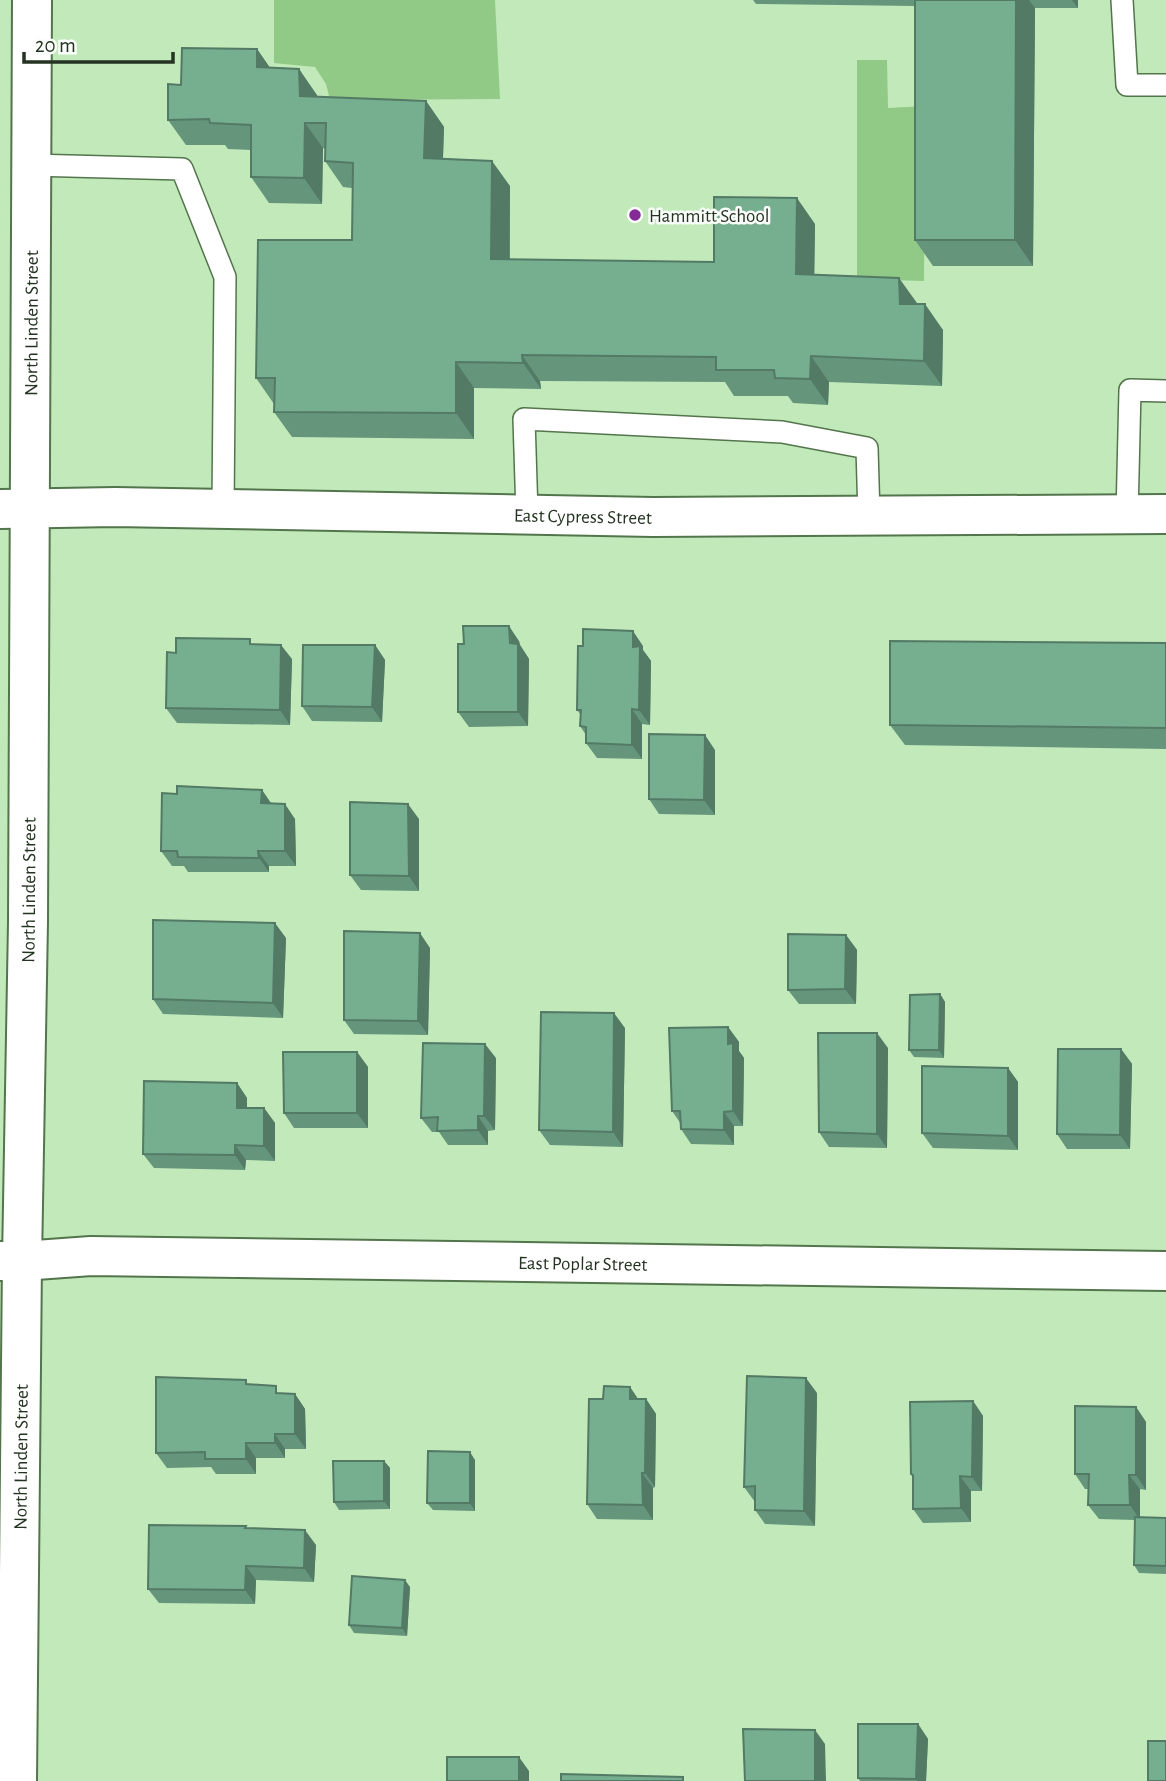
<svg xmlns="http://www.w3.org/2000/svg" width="1166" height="1781" viewBox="0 0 1166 1781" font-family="'Alegreya Sans',sans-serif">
	<rect width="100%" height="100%" fill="#c2e9ba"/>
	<g fill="#91ca86">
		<polygon points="274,0 495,0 500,99 330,100 326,84 315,67 274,63"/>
		<polygon points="857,60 887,60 888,108 925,106 924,281 857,279"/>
	</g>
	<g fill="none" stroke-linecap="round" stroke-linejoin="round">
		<defs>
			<g id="service">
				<polyline points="1122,0 1127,85 1166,85"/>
				<polyline points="31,165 182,169 225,277 223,509"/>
				<polyline points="527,514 524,419 782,432 867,448 869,516"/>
				<polyline points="1127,515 1130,390 1166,391"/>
			</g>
			<g id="minor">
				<path id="s1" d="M 0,509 L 115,507 L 653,517 L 1166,514"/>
				<path id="s2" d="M 0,1261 L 22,1261 L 91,1256 L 1166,1271"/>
			</g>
			<g id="secondary">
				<path id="s3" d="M 17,1781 L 22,1261 L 28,922 L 32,0"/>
			</g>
		</defs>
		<use href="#service" stroke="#53754c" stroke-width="24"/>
		<use href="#minor" stroke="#53754c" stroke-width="42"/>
		<use href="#secondary" stroke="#53754c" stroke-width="42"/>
		<use href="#service" stroke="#fff" stroke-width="21"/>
		<use href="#minor" stroke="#fff" stroke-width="38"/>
		<use href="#secondary" stroke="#fff" stroke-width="38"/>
	</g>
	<g fill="#65967c">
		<polygon points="753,0 1078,0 1078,8 1035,8 1033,266 933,266 915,240 915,6 756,4"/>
		<polygon points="257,49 270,68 299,69 317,97 426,101 444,127 443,159 510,186 510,260 714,262 815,224 814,275 917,303 943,330 942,386 829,382 828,405 793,403 788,396 734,396 725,382 540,381 541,389 474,388 474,439 292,437 274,412 274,404 256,378 352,240 352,188 343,187 325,161 325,149 323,148 322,204 269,203 251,177 251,150 228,149 225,145 186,145 168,120 181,85"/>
		<polygon points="519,641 520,645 529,659 528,726 469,727 458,712 464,644"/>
		<polygon points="1166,643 1166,749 905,745 890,725"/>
		<polygon points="254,644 292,659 290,725 177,723 166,708 176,653"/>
		<polygon points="375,645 385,660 382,722 312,721 302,706"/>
		<polygon points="643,646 643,650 651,661 650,725 642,724 642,759 597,758 586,743 586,735 580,726 581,715 577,710"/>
		<polygon points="715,750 715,815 659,814 649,799"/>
		<polygon points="262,790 271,803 295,819 296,866 269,866 269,872 188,872 184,866 172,866 161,851 177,794"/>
		<polygon points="419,819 419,891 361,890 350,875"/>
		<polygon points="846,935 857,950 856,1004 799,1004 788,990"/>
		<polygon points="286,938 283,1018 163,1014 153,999"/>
		<polygon points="430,948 428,1035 354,1034 344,1020"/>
		<polygon points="940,994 945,1002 944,1058 914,1057 909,1050"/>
		<polygon points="728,1027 739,1042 739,1051 744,1058 743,1126 734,1126 734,1145 691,1144 681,1129 681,1124 672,1111"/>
		<polygon points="625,1028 623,1147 550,1145 539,1130"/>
		<polygon points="888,1048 887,1148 829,1147 819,1132"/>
		<polygon points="1121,1049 1132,1064 1130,1149 1067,1149 1057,1134"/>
		<polygon points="357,1052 368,1067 368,1128 294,1128 284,1113"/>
		<polygon points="496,1058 495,1130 488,1131 488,1145 448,1145 439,1132 432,1132 421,1118"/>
		<polygon points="1008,1068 1018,1082 1018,1150 933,1148 922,1133"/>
		<polygon points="237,1083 247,1098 247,1108 264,1108 275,1123 275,1161 246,1160 245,1170 154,1168 143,1154"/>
		<polygon points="249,1384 281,1394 295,1394 305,1409 306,1449 285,1449 285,1458 256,1458 256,1474 216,1474 211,1467 167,1468 156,1453"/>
		<polygon points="630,1387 638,1399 646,1399 656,1414 655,1487 653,1488 653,1520 597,1519 587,1504"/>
		<polygon points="817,1393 815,1526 765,1524 755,1510 755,1502 744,1487"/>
		<polygon points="973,1401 983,1416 982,1491 971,1491 971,1522 923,1523 913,1509 913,1478 911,1474"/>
		<polygon points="1136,1407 1146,1422 1146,1490 1140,1489 1140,1518 1166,1518 1166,1574 1139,1573 1134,1565 1135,1520 1099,1519 1088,1505 1089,1489 1085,1489 1075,1474"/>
		<polygon points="475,1460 475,1511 433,1510 427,1503"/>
		<polygon points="384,1461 390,1468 390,1509 339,1510 334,1502"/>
		<polygon points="248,1528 316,1545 314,1582 256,1580 255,1604 159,1603 148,1589"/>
		<polygon points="410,1587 407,1636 354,1633 349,1625"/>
		<polygon points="918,1724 928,1739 926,1781 860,1781 858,1778"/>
	</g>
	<g fill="#537a65">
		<polygon points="1016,0 1029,0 1035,8 1033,266 1015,240"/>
		<polygon points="1072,0 1078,0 1078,8"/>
		<polygon points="257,49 275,75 257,67"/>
		<polygon points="299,69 317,95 319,122 300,96"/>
		<polygon points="426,101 444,127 442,184 424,158"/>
		<polygon points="305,123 323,148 322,204 304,178"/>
		<polygon points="492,161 510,186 509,285 491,259"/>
		<polygon points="797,198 815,224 814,300 796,274"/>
		<polygon points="899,278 917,303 918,330 900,304"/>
		<polygon points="925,304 943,330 942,386 924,361"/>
		<polygon points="522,355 540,381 541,389 523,363"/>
		<polygon points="811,356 829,382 828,405 810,379"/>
		<polygon points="456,362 474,388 474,439 456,413"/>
		<polygon points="509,626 519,641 520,645 529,659 528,726 518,712"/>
		<polygon points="633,631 643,646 643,650 651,661 650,725 639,710 633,647"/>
		<polygon points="281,645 292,659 290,725 280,710"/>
		<polygon points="375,645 385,660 382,722 372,707"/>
		<polygon points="632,709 642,724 642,759 632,745"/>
		<polygon points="705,735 715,750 715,815 704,800"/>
		<polygon points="262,790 272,805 261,803"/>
		<polygon points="285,804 295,819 296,866 285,851"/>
		<polygon points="408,804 419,819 419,891 409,876"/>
		<polygon points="258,851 269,866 269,872 259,858"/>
		<polygon points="275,923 286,938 283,1018 273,1003"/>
		<polygon points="420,933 430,948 428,1035 418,1021"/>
		<polygon points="846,935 857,950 856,1004 845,989"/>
		<polygon points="940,994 945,1002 944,1058 939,1050"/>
		<polygon points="614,1013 625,1028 623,1147 613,1132"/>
		<polygon points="728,1027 739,1042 739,1051 744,1058 743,1126 733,1111"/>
		<polygon points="877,1033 888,1048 887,1148 877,1134"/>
		<polygon points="485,1044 496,1058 495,1130 484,1116"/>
		<polygon points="1121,1049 1132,1064 1130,1149 1120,1135"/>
		<polygon points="357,1052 368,1067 368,1128 357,1113"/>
		<polygon points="1008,1068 1018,1082 1018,1150 1008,1136"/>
		<polygon points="237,1083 247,1098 247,1123 237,1108"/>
		<polygon points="264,1108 275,1123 275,1161 264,1146"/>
		<polygon points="724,1112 734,1126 734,1145 724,1130"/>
		<polygon points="478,1116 488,1131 488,1145 478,1130"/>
		<polygon points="235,1145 246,1160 245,1170 235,1155"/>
		<polygon points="806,1378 817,1393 815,1526 804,1511"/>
		<polygon points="630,1387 640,1402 630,1399"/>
		<polygon points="295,1394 305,1409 306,1449 295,1434"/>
		<polygon points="646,1399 656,1414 655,1487 645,1473"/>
		<polygon points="973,1401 983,1416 982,1491 972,1477"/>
		<polygon points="1136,1407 1146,1422 1146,1490 1136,1475"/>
		<polygon points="275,1434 285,1449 285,1458 275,1443"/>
		<polygon points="246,1443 256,1458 256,1474 246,1459"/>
		<polygon points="470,1452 475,1460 475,1511 470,1503"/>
		<polygon points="384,1461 390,1468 390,1509 384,1501"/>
		<polygon points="642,1473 653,1488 653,1520 643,1505"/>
		<polygon points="1129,1475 1140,1489 1140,1520 1130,1505"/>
		<polygon points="960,1476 971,1491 971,1522 961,1508"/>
		<polygon points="305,1530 316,1545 314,1582 304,1568"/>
		<polygon points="246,1566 256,1580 255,1604 245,1590"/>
		<polygon points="405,1580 410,1587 407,1636 402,1628"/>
		<polygon points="918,1724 928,1739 926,1781 917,1781 916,1779"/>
		<polygon points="815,1730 825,1744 826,1781 815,1781"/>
		<polygon points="519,1757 529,1771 529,1781 519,1781"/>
	</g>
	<g fill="#76ae90" stroke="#537a65" stroke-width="2">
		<polygon points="915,0 1016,0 1015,240 915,240"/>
		<polygon points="182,48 257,49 257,67 299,69 300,96 426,101 424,158 492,161 491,259 714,262 714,197 797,198 796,274 899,278 900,304 925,304 924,361 811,356 810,379 775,378 774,370 716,370 716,357 522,355 523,363 456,362 456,413 274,412 275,378 256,378 258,240 352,240 353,163 325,161 326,123 305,123 304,178 251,177 251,125 210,123 209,119 168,120 168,84 181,85"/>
		<polygon points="463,626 509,626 510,643 518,644 518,712 458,712 458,644 464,644"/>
		<polygon points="583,629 633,631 633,647 640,646 639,710 632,709 632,745 586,743 586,727 580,726 581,710 577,710 578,646 583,646"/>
		<polygon points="176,638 250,639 250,644 281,645 280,710 166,708 167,652 176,653"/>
		<polygon points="890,641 1166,643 1166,728 890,725"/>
		<polygon points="303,645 375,645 372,707 302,706"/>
		<polygon points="649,734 705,735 704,800 649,799"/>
		<polygon points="177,786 262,790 261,803 285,804 285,851 258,851 259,858 178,857 177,851 161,851 162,793 177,794"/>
		<polygon points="350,802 408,804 409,876 350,875"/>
		<polygon points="153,920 275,923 273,1003 153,999"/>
		<polygon points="344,931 420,933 418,1021 344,1020"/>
		<polygon points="788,934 846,935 845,989 788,990"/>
		<polygon points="940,994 939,1050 909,1050 910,995"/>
		<polygon points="541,1012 614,1013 613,1132 539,1130"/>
		<polygon points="728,1027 728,1044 733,1043 733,1111 724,1112 724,1130 681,1129 680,1111 672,1111 669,1028"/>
		<polygon points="818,1033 877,1033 877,1134 819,1132"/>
		<polygon points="423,1043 485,1044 484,1116 478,1116 478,1130 437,1131 438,1117 421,1118"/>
		<polygon points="1058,1049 1121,1049 1120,1135 1057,1134"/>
		<polygon points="283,1052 357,1052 357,1113 284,1113"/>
		<polygon points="922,1066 1008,1068 1008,1136 922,1133"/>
		<polygon points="144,1081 237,1083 237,1108 264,1108 264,1146 235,1145 235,1155 143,1154"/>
		<polygon points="747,1376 806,1378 804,1511 755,1510 755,1486 744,1487"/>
		<polygon points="156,1377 246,1380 246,1384 276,1386 276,1393 295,1394 295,1434 275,1434 275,1443 246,1443 246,1459 205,1459 205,1452 156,1453"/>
		<polygon points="604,1386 630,1387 630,1399 646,1399 645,1473 642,1473 643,1505 587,1504 589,1399 603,1399"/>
		<polygon points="973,1401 972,1477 960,1476 961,1508 913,1509 913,1475 911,1474 910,1402"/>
		<polygon points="1075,1406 1136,1407 1136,1475 1129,1475 1130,1505 1088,1505 1089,1474 1075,1474"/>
		<polygon points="428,1451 470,1452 470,1503 427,1503"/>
		<polygon points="333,1461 384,1461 384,1501 334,1502"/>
		<polygon points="1135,1517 1166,1518 1166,1566 1134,1565"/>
		<polygon points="149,1525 246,1526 245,1528 305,1530 304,1568 246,1566 245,1590 148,1589"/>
		<polygon points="352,1576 405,1580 402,1628 349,1625"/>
		<polygon points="858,1724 918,1724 916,1779 858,1778"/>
		<polygon points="743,1729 815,1730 815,1781 745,1781"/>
		<rect x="1148" y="1741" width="18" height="40"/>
		<rect x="447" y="1757" width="72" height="24"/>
		<polygon points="561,1774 683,1777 683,1781 561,1781"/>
	</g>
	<circle fill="#852a97" stroke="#fafefa" stroke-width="2.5" cx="635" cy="215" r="7"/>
	<g text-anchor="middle" stroke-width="5" stroke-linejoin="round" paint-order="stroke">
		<g font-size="19" fill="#253422" stroke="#fafefa" text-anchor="start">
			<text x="649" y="222">Hammitt School</text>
		</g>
		<g font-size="19" fill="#253422" stroke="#fafefa">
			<text dy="7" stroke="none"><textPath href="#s3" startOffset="1458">North Linden Street</textPath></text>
			<text dy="7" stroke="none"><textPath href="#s1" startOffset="583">East Cypress Street</textPath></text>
			<text dy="7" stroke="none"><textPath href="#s3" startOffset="891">North Linden Street</textPath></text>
			<text dy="7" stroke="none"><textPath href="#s2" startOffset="583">East Poplar Street</textPath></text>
			<text dy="7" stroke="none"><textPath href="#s3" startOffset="324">North Linden Street</textPath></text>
		</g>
	</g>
	<path d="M24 52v10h149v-10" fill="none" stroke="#253422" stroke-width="3.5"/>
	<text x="35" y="52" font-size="21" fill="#253422" stroke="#fafefa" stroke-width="5" paint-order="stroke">20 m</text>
</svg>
